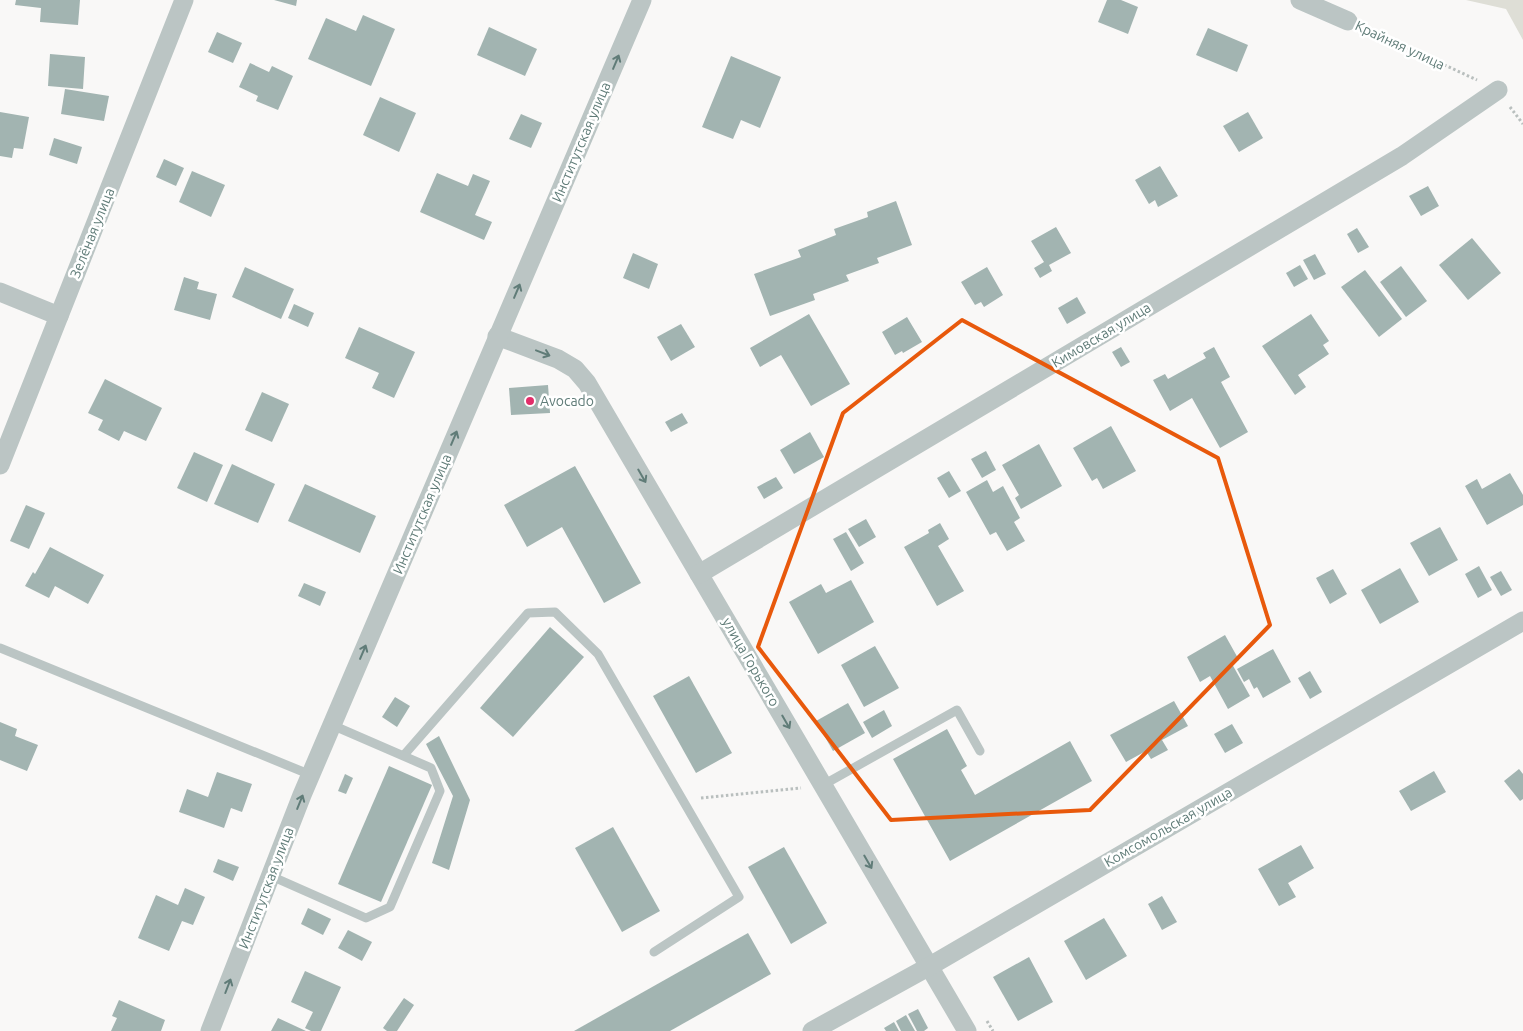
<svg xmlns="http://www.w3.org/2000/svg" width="1523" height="1031" viewBox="0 0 1523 1031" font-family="Ubuntu,sans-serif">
	<rect width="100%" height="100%" fill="#f9f8f7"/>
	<polygon fill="#deded6" points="1466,0 1523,0 1523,40 1506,9"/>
	<g fill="#a2b4b1">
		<polygon points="16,0 80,0 78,25 40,22 41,8 15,5"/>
		<polygon points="274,0 297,0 296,6"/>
		<polygon points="1107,0 1121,0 1138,7 1128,34 1098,22"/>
		<polygon points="363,15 395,29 371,86 308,59 326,18 356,31"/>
		<polygon points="489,27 537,49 525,76 477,55"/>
		<polygon points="1208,28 1248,45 1237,72 1196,55"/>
		<polygon points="217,32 242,43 233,63 208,52"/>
		<polygon points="50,54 85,57 83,89 48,86"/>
		<polygon points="731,56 781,77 760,128 741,120 733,139 702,127"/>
		<polygon points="250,63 269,72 272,66 293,76 278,110 256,101 258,96 239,87"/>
		<polygon points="65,89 109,96 104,121 61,114"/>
		<polygon points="380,97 416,113 399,152 363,135"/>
		<polygon points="0,112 29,117 23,149 14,148 12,158 0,156"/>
		<polygon points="1248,112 1263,138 1239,152 1223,126"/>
		<polygon points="521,114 542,123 531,148 509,139"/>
		<polygon points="54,138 82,147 77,164 49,155"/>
		<polygon points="164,159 184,168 176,186 156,177"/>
		<polygon points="1160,166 1178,196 1158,207 1155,200 1149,204 1135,180"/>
		<polygon points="192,171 225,185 211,217 179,202"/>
		<polygon points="437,173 468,186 473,174 490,181 475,215 492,222 484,240 420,212"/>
		<polygon points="1428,186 1439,206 1421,216 1409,196"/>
		<polygon points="896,201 912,245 877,258 879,263 846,275 849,281 813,294 815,300 770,316 754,274 801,257 798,250 836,235 834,229 868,217 867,212"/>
		<polygon points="1056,227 1071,253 1049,265 1052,271 1040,278 1034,268 1044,262 1031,241"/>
		<polygon points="1357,228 1369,247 1358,253 1347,234"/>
		<polygon points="1472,238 1501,273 1468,300 1439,265"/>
		<polygon points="633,253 658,264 649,289 623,278"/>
		<polygon points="1315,254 1326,274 1314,280 1303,260"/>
		<polygon points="1300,265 1308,279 1294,287 1286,273"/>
		<polygon points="1401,266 1427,301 1406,317 1380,282"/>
		<polygon points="245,267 294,289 281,319 232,297"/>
		<polygon points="987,267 1003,295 984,307 981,302 975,305 961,282"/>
		<polygon points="1365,270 1402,319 1379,337 1341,287"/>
		<polygon points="184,277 199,282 197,289 217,294 210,320 174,310"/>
		<polygon points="1077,297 1086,313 1067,324 1058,308"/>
		<polygon points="294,304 314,313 308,327 288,318"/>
		<polygon points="809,314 850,384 811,406 781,355 760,367 750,348"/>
		<polygon points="1311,314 1329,341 1323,345 1329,354 1298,375 1306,387 1295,395 1262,346"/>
		<polygon points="907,317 922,342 903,353 902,351 895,355 882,332"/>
		<polygon points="681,324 695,347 671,361 657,337"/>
		<polygon points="359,327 415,352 394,398 372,388 379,373 345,358"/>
		<polygon points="1121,347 1130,362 1121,367 1112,352"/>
		<polygon points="1214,347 1230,377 1221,382 1248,432 1220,448 1192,398 1170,411 1153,380 1165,374 1168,379 1206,358 1203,353"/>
		<polygon points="105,379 162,408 146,441 124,431 119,441 98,430 103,420 88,413"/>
		<polygon points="548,385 550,413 511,415 509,388"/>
		<polygon points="262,392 289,404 272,442 245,430"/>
		<polygon points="682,413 688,423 671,432 665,422"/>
		<polygon points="1111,426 1136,471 1103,489 1097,478 1092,481 1073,448"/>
		<polygon points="810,432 824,457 794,474 780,450"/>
		<polygon points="1039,444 1062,486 1021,509 1015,498 1019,495 1002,465"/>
		<polygon points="986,451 996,470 982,478 971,459"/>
		<polygon points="194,452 223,465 207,502 177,488"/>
		<polygon points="232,464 275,484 258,523 214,504"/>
		<polygon points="575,466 641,583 604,603 562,527 527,547 504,505"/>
		<polygon points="949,471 961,491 949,498 937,478"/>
		<polygon points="1510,473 1523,495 1523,505 1487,525 1465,486 1477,479 1482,489"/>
		<polygon points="776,477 783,488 764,499 757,487"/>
		<polygon points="987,480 993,492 1003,486 1020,518 1014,522 1025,541 1007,551 996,532 990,535 966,492"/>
		<polygon points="305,484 376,516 360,553 288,521"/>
		<polygon points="26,505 45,513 29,549 10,541"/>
		<polygon points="866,519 876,537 859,547 848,529"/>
		<polygon points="940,523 949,539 938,546 964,591 937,606 904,547 929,533 928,530"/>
		<polygon points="1440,527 1458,560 1429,576 1410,543"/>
		<polygon points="846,532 864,563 851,571 833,539"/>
		<polygon points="50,547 104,575 88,604 55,586 49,598 25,586 33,572 35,574"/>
		<polygon points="1479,566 1492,590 1478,598 1465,574"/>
		<polygon points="1400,568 1419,602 1380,624 1361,590"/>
		<polygon points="1333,569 1347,594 1330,604 1316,578"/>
		<polygon points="1501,571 1512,590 1501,596 1490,577"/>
		<polygon points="851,580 874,622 818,654 789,602 821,584 826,593"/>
		<polygon points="304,583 326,592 320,606 298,596"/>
		<polygon points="550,627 584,657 513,737 480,708"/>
		<polygon points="1225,635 1239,660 1232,664 1250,696 1228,709 1210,676 1200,682 1187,657"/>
		<polygon points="875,646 899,688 864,707 841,665"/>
		<polygon points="1273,649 1291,682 1263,698 1257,687 1254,689 1249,679 1244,682 1237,669"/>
		<polygon points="1310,671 1322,692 1310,699 1298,678"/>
		<polygon points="689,676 732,753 696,773 653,696"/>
		<polygon points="395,697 410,706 397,727 382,717"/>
		<polygon points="1174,701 1188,726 1162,740 1168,750 1151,759 1146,751 1126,762 1110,735"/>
		<polygon points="848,703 865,733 833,751 816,721"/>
		<polygon points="884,710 892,726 872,738 863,722"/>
		<polygon points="0,722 17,729 15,736 38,745 27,771 0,760"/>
		<polygon points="1232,724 1243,743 1225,753 1214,734"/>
		<polygon points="947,729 967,766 961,770 975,795 1070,741 1092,781 950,861 893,759"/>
		<polygon points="439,736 470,800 449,870 432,863 453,796 426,744"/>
		<polygon points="389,766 432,785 381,902 338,884"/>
		<polygon points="1519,769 1523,774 1523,799 1520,801 1504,781"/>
		<polygon points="1434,771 1446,792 1411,811 1399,791"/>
		<polygon points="217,772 252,784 242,812 231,808 224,828 179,812 187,789 208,797"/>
		<polygon points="345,774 353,778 346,794 338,791"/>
		<polygon points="613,827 660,911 622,932 575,848"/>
		<polygon points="1301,845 1314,868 1288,883 1296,897 1279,906 1258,869"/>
		<polygon points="784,847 827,923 791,944 748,867"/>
		<polygon points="218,859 239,867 233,881 213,872"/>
		<polygon points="185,888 205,897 193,925 182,921 169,951 138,938 156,895 178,905"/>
		<polygon points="1162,896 1177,922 1162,930 1148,904"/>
		<polygon points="308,908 331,919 323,935 301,924"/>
		<polygon points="1104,918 1127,956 1086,980 1064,941"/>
		<polygon points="348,930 372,942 362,961 338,948"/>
		<polygon points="748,933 771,974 670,1031 574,1031"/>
		<polygon points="1029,957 1053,1002 1018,1021 993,977"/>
		<polygon points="305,971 341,987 321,1031 311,1031 305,1028 313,1012 291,1002"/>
		<polygon points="404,998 414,1005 397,1031 387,1031 383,1028"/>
		<polygon points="119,1000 165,1020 161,1031 111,1031 117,1018 112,1016"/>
		<polygon points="918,1009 928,1028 924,1031 917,1031 908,1014"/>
		<polygon points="906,1015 915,1031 901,1031 896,1021"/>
		<polygon points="278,1018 306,1031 271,1031"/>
		<polygon points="894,1022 899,1031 886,1031 884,1028"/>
	</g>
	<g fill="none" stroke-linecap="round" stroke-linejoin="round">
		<g stroke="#b9bfbe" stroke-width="3" stroke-dasharray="2.5 2.5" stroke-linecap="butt">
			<polyline points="1367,29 1477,80"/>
			<polyline points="1510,107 1523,124"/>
			<polyline points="701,798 801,788"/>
			<polyline points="987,1021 993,1031"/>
		</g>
		<g stroke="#bbc5c4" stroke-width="9">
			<polyline points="0,648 311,775"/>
			<polyline points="404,755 528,613 555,612 598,654 739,897 654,952"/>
			<polyline points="823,785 957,710 980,751"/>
			<polyline points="271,876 366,918 390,907 440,791 431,768 332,725"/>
		</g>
		<g stroke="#bbc5c4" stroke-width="19">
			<polyline points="1300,0 1348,21"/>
			<polyline points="0,292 59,316"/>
			<polyline points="497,336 558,359 575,369 587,383 967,1031"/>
			<polyline points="0,465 184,0"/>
			<polyline points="699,574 1402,156 1498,90"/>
			<polyline points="210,1031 302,795 642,0"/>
			<polyline points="812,1031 930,966 1523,621"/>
		</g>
	</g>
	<defs><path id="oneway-shaft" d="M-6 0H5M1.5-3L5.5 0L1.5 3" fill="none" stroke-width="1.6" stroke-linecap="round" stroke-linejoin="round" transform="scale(1.25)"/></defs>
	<g stroke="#607c78">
		<use href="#oneway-shaft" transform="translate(616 62) rotate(-67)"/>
		<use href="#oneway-shaft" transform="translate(517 291) rotate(-67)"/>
		<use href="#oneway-shaft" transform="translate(543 353) rotate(21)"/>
		<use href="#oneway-shaft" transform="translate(454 438) rotate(-67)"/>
		<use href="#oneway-shaft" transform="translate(642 476) rotate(60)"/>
		<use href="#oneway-shaft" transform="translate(363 652) rotate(-67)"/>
		<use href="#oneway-shaft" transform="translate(786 722) rotate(60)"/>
		<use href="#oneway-shaft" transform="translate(300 802) rotate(-68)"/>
		<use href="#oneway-shaft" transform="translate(868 862) rotate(60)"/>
		<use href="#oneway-shaft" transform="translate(228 986) rotate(-69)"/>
	</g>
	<path fill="none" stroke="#e8590c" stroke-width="4" stroke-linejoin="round" d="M 962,320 L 1218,458 L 1270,625 L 1090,810 L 891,820 L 758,647 L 843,413 Z"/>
	<circle fill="#e22e6a" stroke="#fff" stroke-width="2" cx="530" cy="401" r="5"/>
	<g text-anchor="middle" stroke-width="5" stroke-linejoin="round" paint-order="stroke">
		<g font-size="14" fill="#607c78" stroke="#fff">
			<text transform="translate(1400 45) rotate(25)" y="5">Крайняя улица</text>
			<text transform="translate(581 142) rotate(-67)" y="5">Институтская улица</text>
			<text transform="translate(92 233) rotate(-68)" y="5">Зелёная улица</text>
			<text transform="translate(1101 335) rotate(-31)" y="5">Кимовская улица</text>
			<text transform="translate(422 514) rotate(-67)" y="5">Институтская улица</text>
			<text transform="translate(751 662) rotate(60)" y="5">улица Горького</text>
			<text transform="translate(1168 827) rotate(-30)" y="5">Комсомольская улица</text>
			<text transform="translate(266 888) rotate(-69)" y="5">Институтская улица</text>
		</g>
		<g font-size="14" fill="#607c78" stroke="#fff" text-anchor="start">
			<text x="540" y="406">Avocado</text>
		</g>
	</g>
</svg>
